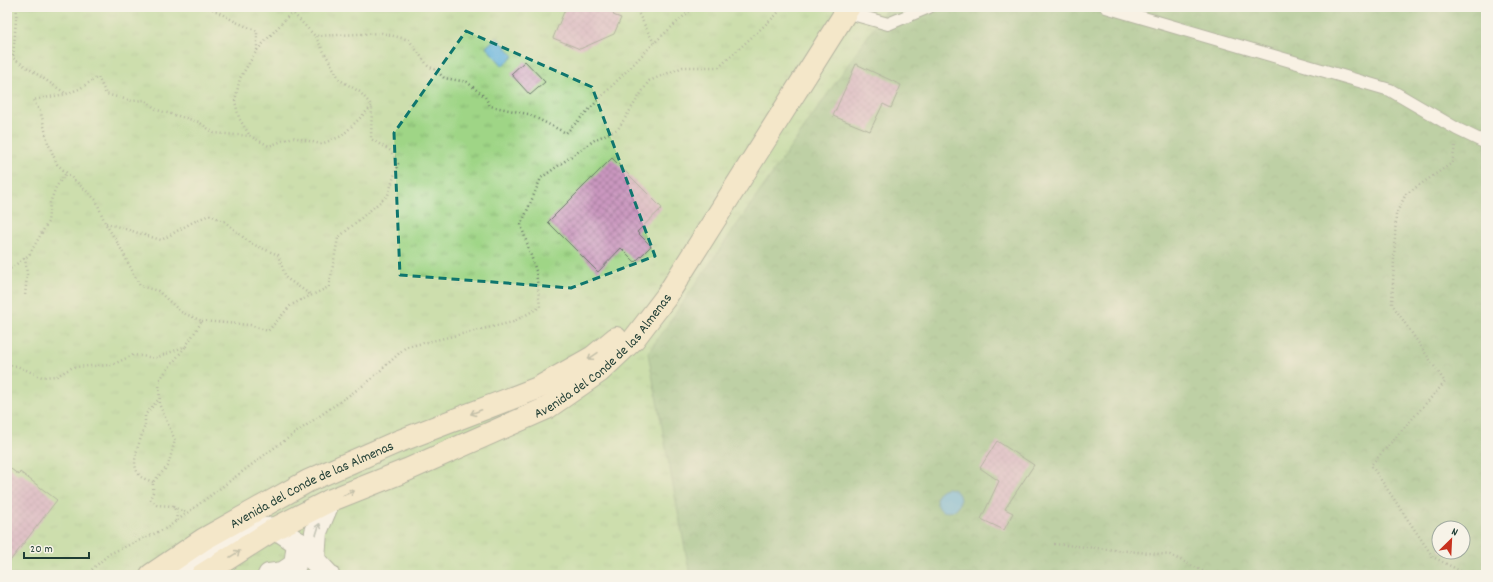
<svg xmlns="http://www.w3.org/2000/svg" width="1493" height="582" viewBox="0 0 1493 582" font-family="Dekko,sans-serif">
	<defs>
		<pattern id="grass-tufts" width="24" height="20" patternUnits="userSpaceOnUse"><rect width="24" height="20" fill="#9fd586"/><path d="M3 7l-1-3M5 7V3M7 7l1-3M15 17l-1-3M17 17v-4M19 17l1-3" fill="none" stroke="#81ae6e"/></pattern>
		<pattern id="forest-crowns" width="20" height="18" patternUnits="userSpaceOnUse"><rect width="20" height="18" fill="#7fb673"/><path d="M2 6a3 3 0 1 1 6 0M12 15a3 3 0 1 1 6 0" fill="none" stroke="#67955f"/></pattern>
		<pattern id="building-cross-hatch" width="8" height="8" patternUnits="userSpaceOnUse"><rect width="8" height="8" fill="#ca97bf"/><path d="M0 0l8 8M0 8l8-8" fill="none" stroke="#a37c9c"/></pattern>
	</defs>
	<rect width="100%" height="100%" fill="#f7f3e8"/>
	<filter id="ink" filterUnits="userSpaceOnUse"><feTurbulence type="fractalNoise" baseFrequency=".025" numOctaves="2"/><feDisplacementMap in="SourceGraphic" scale="8" xChannelSelector="R" yChannelSelector="G"/><feConvolveMatrix kernelMatrix="1 2 1 2 8 2 1 2 1" color-interpolation-filters="sRGB"/></filter>
	<filter id="wash" filterUnits="userSpaceOnUse"><feTurbulence type="fractalNoise" baseFrequency=".012" numOctaves="4" result="noise"/><feDisplacementMap in="SourceGraphic" scale="16" xChannelSelector="R" yChannelSelector="G"/><feGaussianBlur stdDeviation="0.9" result="paint"/><feColorMatrix in="noise" values="0 0 0 0 0 0 0 0 0 0 0 0 0 0 0 0 0 1.4 0 .05"/><feComposite in="paint" operator="in"/></filter>
	<g filter="url(#wash)">
		<rect width="100%" height="100%" fill="#f2e5cd"/>
		<path fill="url(#grass-tufts)" stroke="#5f895d" fill-rule="evenodd" d="M 7,7 L 1486,7 L 1486,575 L 7,575 ZM 1439,528 L 1463,528 L 1463,552 L 1439,552 Z"/>
		<path fill="url(#forest-crowns)" stroke="#4f7a54" fill-rule="evenodd" d="M 888,7 L 1486,7 L 1486,575 L 690,575 L 648,353 ZM 1439,528 L 1463,528 L 1463,552 L 1439,552 Z"/>
		<g fill="#60b1db" stroke="#407788">
			<polygon points="497,37 514,56 503,66 486,47"/>
			<circle cx="948" cy="500" r="12"/>
		</g>
		<g id="blocks">
			<g fill="url(#building-cross-hatch)">
				<polygon points="566,7 600,7 614,13 613,15 621,18 614,34 580,49 553,38"/>
				<polygon points="525,61 545,82 530,95 511,74"/>
				<polygon points="856,64 901,85 891,108 883,104 870,131 833,116"/>
				<polygon points="612,158 662,208 637,232 651,246 635,262 621,248 598,272 548,222"/>
				<polygon points="997,441 1034,465 1005,509 1013,513 1004,530 981,519 999,481 980,468"/>
				<polygon points="7,466 19,475 20,472 57,500 7,565"/>
			</g>
		</g>
	</g>
	<g filter="url(#ink)">
		<use href="#blocks" fill-opacity="0" stroke="#69786a" stroke-width="1"/>
		<g fill="none" stroke-linecap="round" stroke-linejoin="round">
			<defs>
				<g id="lane">
					<polyline points="1106,7 1390,90 1457,129 1486,143"/>
					<polyline points="845,12 888,24 929,7"/>
				</g>
				<g id="street">
					<polyline points="314,559 316,532 329,501"/>
					<polyline points="172,571 243,531 276,528 298,543 328,575"/>
					<polyline points="269,575 283,573 295,565 298,543"/>
				</g>
				<g id="secondary">
					<path id="s1" d="M 151,575 L 204,539 L 308,481 L 397,442 L 538,388 L 593,357 L 616,338"/>
					<path id="s2" d="M 202,575 L 276,528 L 329,501 L 407,470 L 547,408 L 599,372 L 634,339 L 666,297 L 849,7"/>
				</g>
			</defs>
			<use href="#lane" stroke="#69786a" stroke-width="14"/>
			<use href="#street" stroke="#69786a" stroke-width="24"/>
			<use href="#secondary" stroke="#69786a" stroke-width="24"/>
			<g stroke="#69786a" stroke-width="2.5" stroke-dasharray="1 3" stroke-linecap="butt">
				<polyline points="17,7 13,58 65,93"/>
				<polyline points="209,7 236,22 257,31 257,50 240,78 235,101 239,118 250,136"/>
				<polyline points="293,7 292,12 315,36"/>
				<polyline points="635,7 654,43"/>
				<polyline points="257,50 292,12"/>
				<polyline points="1455,146 1452,163 1406,194 1396,214 1392,304 1445,382 1371,465 1433,557 1468,575"/>
				<path d="M 106,223 L 161,240 C 178,231 192,221 210,215 L 224,221 L 250,243 L 278,255 L 286,278 L 311,295"/>
				<polyline points="25,258 27,274 25,296"/>
				<polyline points="7,271 29,255 48,222 50,203 56,187 66,173"/>
				<polyline points="202,321 250,325 268,331 291,305 329,287 338,238 388,195 398,164 391,151 371,139 372,107"/>
				<polyline points="7,365 17,366 42,377 57,376 73,367 112,365 133,355 156,358 186,346 202,321 181,312 158,291 140,286 119,245 105,223 96,200 57,164 48,143 41,113 33,100 66,94 79,89 98,77 106,94 132,101 145,100 157,110 199,122 214,133 250,136 269,146 293,137 321,144 342,136 372,106 360,92 340,80 315,36 382,33 409,40 428,66 436,70 444,78 467,82 485,97 490,106 528,114 566,133 654,43 694,7"/>
				<path d="M 153,482 C 149,480 144,479 141,477 C 127,463 142,440 145,424 C 145,421 145,418 145,415 L 159,399"/>
				<polyline points="173,507 187,513"/>
				<polyline points="176,521 177,513 173,506 157,505 150,499 153,492 153,482 168,466 175,440 160,406 159,380 186,346"/>
				<polyline points="1054,544 1170,555 1211,575"/>
				<polyline points="86,575 109,554 167,528 274,448 368,382 406,347 513,322 540,307 536,271 521,225 541,178 596,139 618,129 649,81 683,67 719,67 775,16 783,7"/>
			</g>
			<use href="#lane" stroke="#fff" stroke-width="12"/>
			<use href="#street" stroke="#fff" stroke-width="22"/>
			<use href="#secondary" stroke="#f7e8c3" stroke-width="22"/>
		</g>
		<defs><path id="oneway-shaft" d="M-6 0H5M1.5-3L5.5 0L1.5 3" fill="none" stroke-width="1.6" stroke-linecap="round" stroke-linejoin="round"/></defs>
		<g stroke="#8b927c">
			<use href="#oneway-shaft" transform="translate(593 356) rotate(146)"/>
			<use href="#oneway-shaft" transform="translate(476 412) rotate(159)"/>
			<use href="#oneway-shaft" transform="translate(349 493) rotate(-21)"/>
			<use href="#oneway-shaft" transform="translate(235 554) rotate(-32)"/>
		</g>
		<use stroke="#8f9e9a" href="#oneway-shaft" transform="translate(318 529) rotate(-72)"/>
	</g>
	<path d="M0 0H1493V582H0ZM 466,31 L 592,87 L 655,256 L 571,288 L 400,275 L 394,133 Z" fill="#f2e5cd" fill-opacity=".55" fill-rule="evenodd"/>
	<path fill="none" stroke="#0f766e" stroke-width="3" stroke-dasharray="8 5" stroke-linejoin="round" d="M 466,31 L 592,87 L 655,256 L 571,288 L 400,275 L 394,133 Z"/>
	<g text-anchor="middle" stroke-width="4" stroke-linejoin="round" paint-order="stroke">
		<g font-size="14" fill="#1f3d34" stroke="#f7f3e8">
			<text dy="5" stroke="none"><textPath href="#s2" startOffset="461">Avenida del Conde de las Almenas</textPath></text>
			<text dy="5" stroke="none"><textPath href="#s1" startOffset="185">Avenida del Conde de las Almenas</textPath></text>
		</g>
	</g>
	<rect width="1493" height="582" fill="none" stroke="#f7f3e8" stroke-width="24"/>
	<g transform="translate(1451 540) rotate(24)"><circle r="19" fill="#f7f3e8" stroke="#a1aaa0"/>
	<path d="M0-3L7 15L0 10L-7 15Z" fill="#c8321e"/>
	<text y="-6" font-size="11" font-weight="bold" text-anchor="middle" fill="#1f3d34">N</text>
	</g>
	<path d="M24 552v6h65v-6" fill="none" stroke="#1f3d34" stroke-width="2"/>
	<text x="30" y="552" font-size="12" fill="#1f3d34" stroke="#f7f3e8" stroke-width="3" paint-order="stroke">20 m</text>
</svg>
